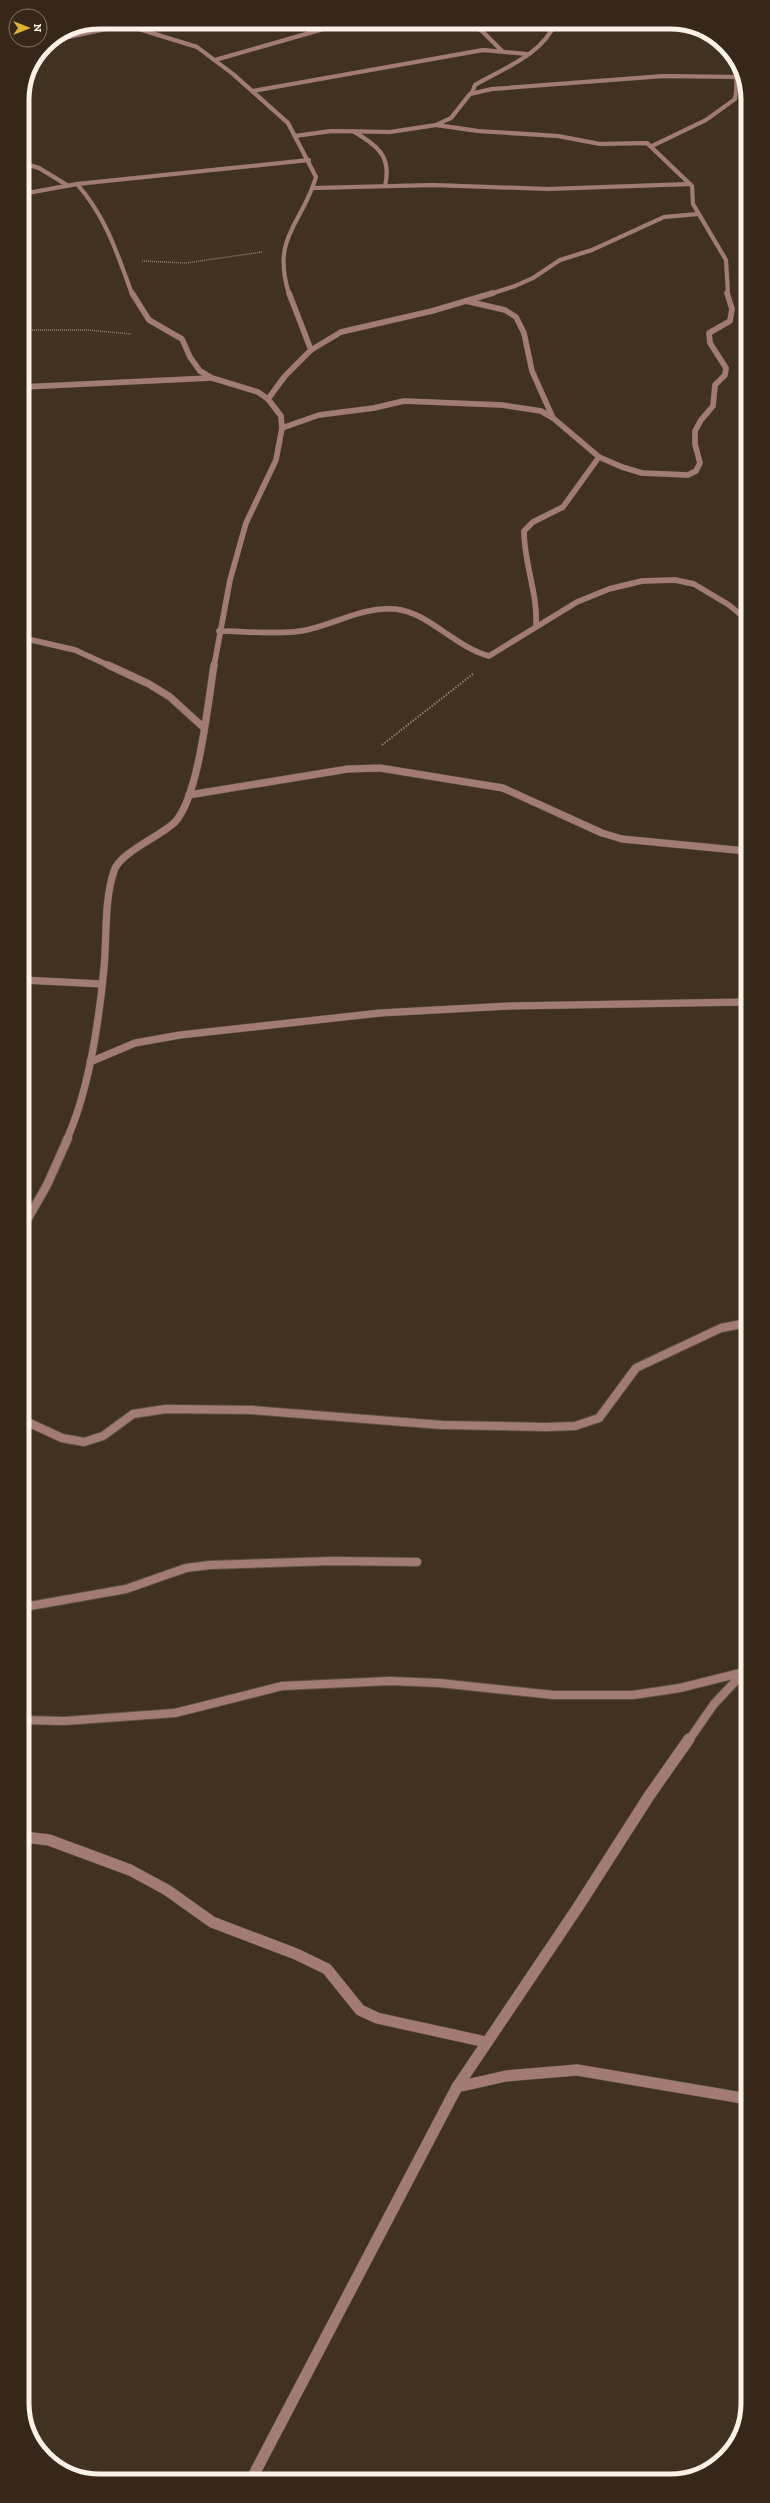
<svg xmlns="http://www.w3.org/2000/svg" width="770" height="2503" viewBox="0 0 770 2503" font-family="'Zilla Slab',serif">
	<rect width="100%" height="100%" fill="#413121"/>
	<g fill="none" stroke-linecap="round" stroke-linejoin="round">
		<defs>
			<g id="street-far4">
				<polyline points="467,22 482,31 502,51"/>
				<path d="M 126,25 L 197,47 L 233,74 L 288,123 L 316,177 C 302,225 271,236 289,294"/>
				<polyline points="50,41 138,22"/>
				<polyline points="215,60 348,22"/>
				<polyline points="253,91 483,50 527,54"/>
				<path d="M 472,93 L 475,85 C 504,68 542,55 556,22"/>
				<polyline points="436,125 478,131 558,136 600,144 647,143 692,186 693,204 726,260 728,294"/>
				<path d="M 353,131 C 377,146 392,155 385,186"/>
				<polyline points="295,136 331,131 390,132 436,125 451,118 470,94 492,89 664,76 738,77"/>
				<path d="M 652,146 L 706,120 L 735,99 C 741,66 729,51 702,33"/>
				<polyline points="22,163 39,168 67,185"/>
				<path d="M 77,184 C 106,217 117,253 132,294"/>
				<polyline points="314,188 433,185 548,189 690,184"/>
				<polyline points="22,194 77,184 309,160"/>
				<polyline points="490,294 515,286 533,278 560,260 592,250 664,217 698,214"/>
			</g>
			<g id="street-far3">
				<polyline points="132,293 149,320 182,339 190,357 200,371 212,378 258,392 268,399 281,416 282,428 276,460 246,523 230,580 214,666"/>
				<polyline points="289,293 311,350"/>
				<polyline points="466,301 505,310 516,317 524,333 532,371 553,418"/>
				<polyline points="22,387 211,378"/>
				<polyline points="268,399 285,376 311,350 341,332 432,311 493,293"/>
				<polyline points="282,428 319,415 374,408 404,401 502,405 541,411 553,418 599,457 622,467 642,473 688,475 696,471 700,463 695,444 695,431 701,420 713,406 715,385 725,375 726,368 710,343 709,333 730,321 732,309 727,293"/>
				<path d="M 536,626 C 538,593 524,564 524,531 L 533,522 L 563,507 L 599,457"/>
				<path d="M 219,631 C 246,631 274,635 301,631 C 332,626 362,606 395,609 C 428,612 455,647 489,656 L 577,602 L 609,589 L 642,581 L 675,580 L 694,584 L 729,605 L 746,619"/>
				<polyline points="23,638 75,650 110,666"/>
			</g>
			<g id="street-far2">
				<polyline points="108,665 149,684 170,697 203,727"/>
				<polyline points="189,795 348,769 380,768 503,788 602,833 622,839 746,851"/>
				<polyline points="23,980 102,984"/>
				<polyline points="90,1062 135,1043 180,1035 380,1013 509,1006 746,1002"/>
				<path d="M 67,1139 C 89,1090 99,1021 104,968 C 107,936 104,901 114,871 C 119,853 161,836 175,822 C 199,796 208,702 214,665"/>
			</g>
			<g id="street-far1">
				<polyline points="23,1227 47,1185 68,1138"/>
				<polyline points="23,1420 62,1438 84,1442 103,1436 133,1414 166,1409 252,1410 442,1425 546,1427 575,1426 599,1418 636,1368 721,1328 747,1323"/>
				<polyline points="24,1607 126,1589 186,1568 210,1565 332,1561 417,1562"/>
				<polyline points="24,1720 64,1721 175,1713 282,1686 390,1681 439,1683 554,1695 633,1695 680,1688 744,1672"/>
				<polyline points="689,1740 714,1704 747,1669"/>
			</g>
			<g id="street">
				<polyline points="24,1837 49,1840 130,1870 167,1890 212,1922 296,1954 327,1969 360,2010 377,2018 486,2042"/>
				<polyline points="457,2087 506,2076 577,2070 748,2099"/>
				<polyline points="251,2480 457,2087 578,1907 649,1796 689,1739"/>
			</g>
		</defs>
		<use href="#street-far4" stroke="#5f5041" stroke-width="4.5"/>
		<use href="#street-far3" stroke="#5f5041" stroke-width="6"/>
		<use href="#street-far2" stroke="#5f5041" stroke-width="8"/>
		<use href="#street-far1" stroke="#5f5041" stroke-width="10"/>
		<use href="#street" stroke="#5f5041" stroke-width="12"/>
		<g stroke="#8d7f72" stroke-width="1.5" stroke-dasharray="1 1" stroke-linecap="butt">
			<polyline points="142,261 186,263 262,252"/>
			<polyline points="22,330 87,330 132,334"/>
		</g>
		<polyline stroke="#8d7f72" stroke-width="2" stroke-dasharray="1.5 1.5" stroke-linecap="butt" points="382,745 473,674"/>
		<use href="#street-far4" stroke="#a27b77" stroke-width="4"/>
		<use href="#street-far3" stroke="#a27b77" stroke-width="5.5"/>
		<use href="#street-far2" stroke="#a27b77" stroke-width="7"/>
		<use href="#street-far1" stroke="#a27b77" stroke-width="8"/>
		<use href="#street" stroke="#a27b77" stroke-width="11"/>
	</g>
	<path d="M0 0H770V2503H0ZM100 29H670A71 71 0 0 1 741 100V2403A71 71 0 0 1 670 2474H100A71 71 0 0 1 29 2403V100A71 71 0 0 1 100 29Z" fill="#362718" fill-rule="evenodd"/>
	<path fill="none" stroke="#fcf2e8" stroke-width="5" d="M100 29H670A71 71 0 0 1 741 100V2403A71 71 0 0 1 670 2474H100A71 71 0 0 1 29 2403V100A71 71 0 0 1 100 29Z"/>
	<g transform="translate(28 28) rotate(90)"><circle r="19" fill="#362718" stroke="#85786b"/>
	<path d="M0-3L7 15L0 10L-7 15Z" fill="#dcb233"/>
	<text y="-6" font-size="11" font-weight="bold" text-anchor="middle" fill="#fcf2e8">N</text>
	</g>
</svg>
